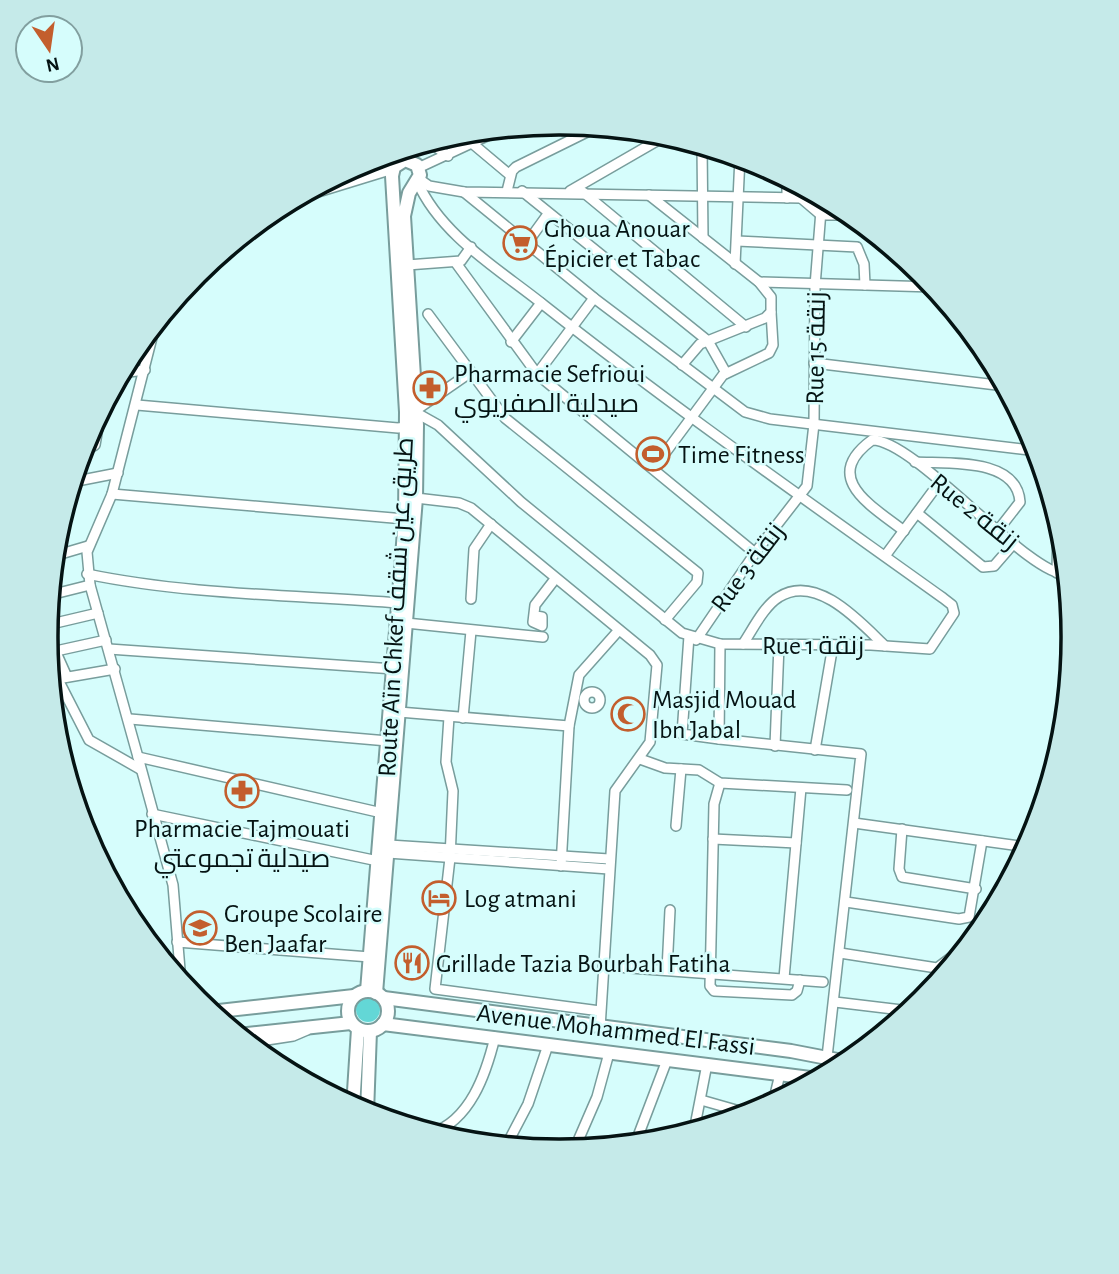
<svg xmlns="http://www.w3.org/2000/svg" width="1119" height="1274" viewBox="0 0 1119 1274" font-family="'Alegreya Sans',Cairo,sans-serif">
	<rect width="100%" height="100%" fill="#d6fdfc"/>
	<circle fill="#63d7d6" cx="368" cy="1010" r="12"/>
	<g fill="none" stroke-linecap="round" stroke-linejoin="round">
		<defs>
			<g id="street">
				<polyline points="429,142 448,156"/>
				<polyline points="473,144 510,175"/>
				<polyline points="702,146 703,238"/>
				<polyline points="418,168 504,128"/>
				<polyline points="787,178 787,198"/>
				<polyline points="419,179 429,186 464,192 801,198 814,193"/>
				<polyline points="507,191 512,171 516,167 597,127"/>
				<polyline points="522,191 708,341 726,373"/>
				<polyline points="570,191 667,135"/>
				<polyline points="464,192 594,298 745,412 770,419 1038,451"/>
				<polyline points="583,192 746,327"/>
				<polyline points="649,195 759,282 771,297 771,312 765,318 700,344 682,365"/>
				<polyline points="801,198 821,215 852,215"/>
				<polyline points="292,200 393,169"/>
				<polyline points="737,241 857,247 864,264 865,285"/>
				<polyline points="527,243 548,214"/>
				<polyline points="456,263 537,374 755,553"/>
				<polyline points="735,264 740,157"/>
				<polyline points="407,265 461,261 471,247"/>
				<polyline points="759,282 934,287"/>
				<polyline points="428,314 505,418 698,573 697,582 665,620"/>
				<polyline points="511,342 541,303"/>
				<polyline points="814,363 1005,386"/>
				<polyline points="121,373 145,370"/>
				<polyline points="537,374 594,298"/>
				<polyline points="137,405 398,428 412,426"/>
				<polyline points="416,410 471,372"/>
				<path d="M 413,411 L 438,425 L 521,502 L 682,633 L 720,644 L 871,645 L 930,649 L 954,613 L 952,605 L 943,598 C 809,502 674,408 545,306 C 499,269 441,236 417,181"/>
				<polyline points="81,453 95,445 101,410"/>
				<path d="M 915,462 C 947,464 1017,457 1020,502 L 999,529"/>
				<polyline points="654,468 723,375 769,353 773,345 771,312"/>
				<polyline points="72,482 118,473"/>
				<polyline points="112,494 405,519"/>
				<polyline points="416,498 459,503 471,508 650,655 657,665 650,742 615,791 600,1028"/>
				<polyline points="917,513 983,567 994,566 1014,543"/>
				<path d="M 904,531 C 872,506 820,478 872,440 C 915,439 1030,578 1067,574"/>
				<polyline points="54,556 88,546"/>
				<polyline points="885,556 939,483"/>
				<polyline points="1057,573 1058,517"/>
				<path d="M 87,574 C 188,595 296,595 399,603"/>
				<polyline points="50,595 90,585"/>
				<polyline points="471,599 474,549 491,524"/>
				<polyline points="536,616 542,617 542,626 533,622 535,605 555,579"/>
				<polyline points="406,623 543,637"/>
				<polyline points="47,625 98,613"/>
				<polyline points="46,630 67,677"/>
				<polyline points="689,636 682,734 719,739"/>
				<polyline points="696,640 755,553 807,486 814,424 815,286 822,198"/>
				<polyline points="720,644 719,739 861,754 827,1057"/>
				<path d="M 743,644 C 753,629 764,606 779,597 C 817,573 861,623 885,646"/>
				<polyline points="109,649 394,669"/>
				<polyline points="56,651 106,640"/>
				<polyline points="48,660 89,740 140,769"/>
				<polyline points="57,679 115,669"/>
				<circle cx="592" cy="700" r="8"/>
				<polyline points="399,712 569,726"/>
				<polyline points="449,717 446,762 453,791 450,858 435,989 600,1011"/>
				<polyline points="463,718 471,631"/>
				<polyline points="130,719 388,741"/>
				<polyline points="775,746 779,645"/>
				<polyline points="815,750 833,645"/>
				<polyline points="138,757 90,585 87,552 112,494 156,322"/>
				<polyline points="640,759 665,768 699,770 720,783 847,790"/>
				<polyline points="720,783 714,804 710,986 714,991 792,995 797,991 800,980"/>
				<polyline points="152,814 378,861"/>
				<polyline points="854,823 1027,847"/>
				<polyline points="676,826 681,769"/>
				<polyline points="902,829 899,869 902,877 976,889"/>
				<polyline points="713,839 796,843"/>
				<polyline points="389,845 609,859"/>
				<polyline points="388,853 609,869"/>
				<polyline points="561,866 569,726 579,675 619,630"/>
				<polyline points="846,902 959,919 969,917 982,841"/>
				<polyline points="177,942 370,957"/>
				<polyline points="840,953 937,968 953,956 960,955"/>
				<polyline points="603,966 823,982"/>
				<polyline points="667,970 670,910"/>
				<polyline points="784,978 801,788"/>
				<polyline points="181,982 173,885 138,757 382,813"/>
				<polyline points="835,1002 910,1011"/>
				<polyline points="248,1043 293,1036 307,1030"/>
				<polyline points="701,1100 750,1114"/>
				<polyline points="773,1103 780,1074"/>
				<polyline points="694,1131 707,1064"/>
				<path d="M 431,1133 C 470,1121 486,1074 495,1037"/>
				<polyline points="635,1144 667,1060"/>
				<polyline points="506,1146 528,1104 548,1045"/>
				<polyline points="574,1150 597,1097 609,1053"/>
			</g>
			<g id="secondary">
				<circle cx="368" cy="1011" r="20"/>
				<polyline points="367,991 405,519 406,412 392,176 394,167 405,160 417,165 420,175 409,193 404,216 417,425 416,498 376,993"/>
				<polyline points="384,998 791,1051 848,1062"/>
				<polyline points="210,1012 354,996"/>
				<polyline points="383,1024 818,1079"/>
				<polyline points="238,1035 351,1023"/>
				<polyline points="353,1107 358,1029"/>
				<polyline points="367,1113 370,1031"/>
			</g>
		</defs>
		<use href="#street" stroke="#789d9c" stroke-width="12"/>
		<use href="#secondary" stroke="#789d9c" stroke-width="16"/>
		<use href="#street" stroke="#fff" stroke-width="9"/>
		<use href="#secondary" stroke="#fff" stroke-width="12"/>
	</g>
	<defs>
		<symbol id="supermarket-ring" viewBox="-11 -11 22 22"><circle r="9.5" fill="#d6fdfc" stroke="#c35e2d" stroke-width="1.5"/><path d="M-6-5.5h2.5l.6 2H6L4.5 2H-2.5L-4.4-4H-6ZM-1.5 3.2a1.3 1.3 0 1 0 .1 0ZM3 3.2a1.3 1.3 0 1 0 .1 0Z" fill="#c35e2d"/></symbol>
		<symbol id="pharmacy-ring" viewBox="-11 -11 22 22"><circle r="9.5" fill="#d6fdfc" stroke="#c35e2d" stroke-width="1.5"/><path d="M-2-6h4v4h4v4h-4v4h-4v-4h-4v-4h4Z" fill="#c35e2d"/></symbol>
		<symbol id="stadium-ring" viewBox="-11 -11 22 22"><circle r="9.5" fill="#d6fdfc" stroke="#c35e2d" stroke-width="1.5"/><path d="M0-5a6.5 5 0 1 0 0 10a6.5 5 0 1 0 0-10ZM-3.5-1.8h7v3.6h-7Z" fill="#c35e2d"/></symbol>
		<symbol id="mosque-ring" viewBox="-11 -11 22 22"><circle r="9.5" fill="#d6fdfc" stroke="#c35e2d" stroke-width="1.5"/><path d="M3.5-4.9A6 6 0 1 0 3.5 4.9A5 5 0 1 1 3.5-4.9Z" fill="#c35e2d"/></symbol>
		<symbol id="hotel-ring" viewBox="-11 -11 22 22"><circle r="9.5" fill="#d6fdfc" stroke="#c35e2d" stroke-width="1.5"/><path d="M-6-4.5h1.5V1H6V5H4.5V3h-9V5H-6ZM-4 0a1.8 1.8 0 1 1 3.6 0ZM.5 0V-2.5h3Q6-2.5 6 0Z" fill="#c35e2d"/></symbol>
		<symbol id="school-ring" viewBox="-11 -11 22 22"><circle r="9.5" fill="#d6fdfc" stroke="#c35e2d" stroke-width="1.5"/><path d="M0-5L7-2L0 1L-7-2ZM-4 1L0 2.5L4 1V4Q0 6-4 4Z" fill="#c35e2d"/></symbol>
		<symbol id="restaurant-ring" viewBox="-11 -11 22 22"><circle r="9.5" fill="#d6fdfc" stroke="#c35e2d" stroke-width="1.5"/><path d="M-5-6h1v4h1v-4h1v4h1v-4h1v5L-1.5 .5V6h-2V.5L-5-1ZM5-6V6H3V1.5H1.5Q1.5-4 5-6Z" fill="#c35e2d"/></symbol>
	</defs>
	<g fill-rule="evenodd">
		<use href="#supermarket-ring" x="501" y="224" width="38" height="38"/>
		<use href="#pharmacy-ring" x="411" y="369" width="38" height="38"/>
		<use href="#stadium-ring" x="634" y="435" width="38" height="38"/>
		<use href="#mosque-ring" x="609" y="695" width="38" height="38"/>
		<use href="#pharmacy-ring" x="223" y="772" width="38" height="38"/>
		<use href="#hotel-ring" x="420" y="879" width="38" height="38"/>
		<use href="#school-ring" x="181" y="909" width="38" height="38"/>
		<use href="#restaurant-ring" x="393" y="944" width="38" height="38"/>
	</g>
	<g text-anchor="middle" stroke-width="5" stroke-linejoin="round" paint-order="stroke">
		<g font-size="26" fill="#051313" stroke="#d6fdfc" text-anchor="start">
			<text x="544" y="237">Ghoua Anouar<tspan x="544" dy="30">Épicier et Tabac</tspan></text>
			<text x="454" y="382">Pharmacie Sefrioui<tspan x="454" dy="30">صيدلية الصفريوي</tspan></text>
			<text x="678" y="463">Time Fitness</text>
			<text x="652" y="708">Masjid Mouad<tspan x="652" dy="30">Ibn Jabal</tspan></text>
			<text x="242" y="837" text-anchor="middle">Pharmacie Tajmouati<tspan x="242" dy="30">صيدلية تجموعتي</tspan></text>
			<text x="464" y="907">Log atmani</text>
			<text x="224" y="922">Groupe Scolaire<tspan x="224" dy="30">Ben Jaafar</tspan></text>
			<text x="436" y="972">Grillade Tazia Bourbah Fatiha</text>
		</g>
		<g font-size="26" fill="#051313" stroke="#d6fdfc">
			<text transform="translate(815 348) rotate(-89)" y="9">Rue 15 زنقة</text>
			<text transform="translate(975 511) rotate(39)" y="9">Rue 2 زنقة</text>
			<text transform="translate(747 567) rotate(-53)" y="9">Rue 3 زنقة</text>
			<text transform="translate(395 607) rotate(-87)" y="9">Route Aïn Chkef طريق عين شقف</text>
			<text x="813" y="654">Rue 1 زنقة</text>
			<text transform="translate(616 1029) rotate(7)" y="9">Avenue Mohammed El Fassi</text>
		</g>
	</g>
	<path d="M0 0H1119V1274H0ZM559 135H560A501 501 0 0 1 1061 636V638A501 501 0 0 1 560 1139H559A501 501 0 0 1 58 638V636A501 501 0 0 1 559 135Z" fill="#c5eae9" fill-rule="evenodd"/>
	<path fill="none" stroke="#051313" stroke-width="3.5" d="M559 135H560A501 501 0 0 1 1061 636V638A501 501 0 0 1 560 1139H559A501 501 0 0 1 58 638V636A501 501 0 0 1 559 135Z"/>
	<g transform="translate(49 49) rotate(167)"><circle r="33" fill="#d6fdfc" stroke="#829f9f" stroke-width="2"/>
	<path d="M0-5L12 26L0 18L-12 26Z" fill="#c35e2d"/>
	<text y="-10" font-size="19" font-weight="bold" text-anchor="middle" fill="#051313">N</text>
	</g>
</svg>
